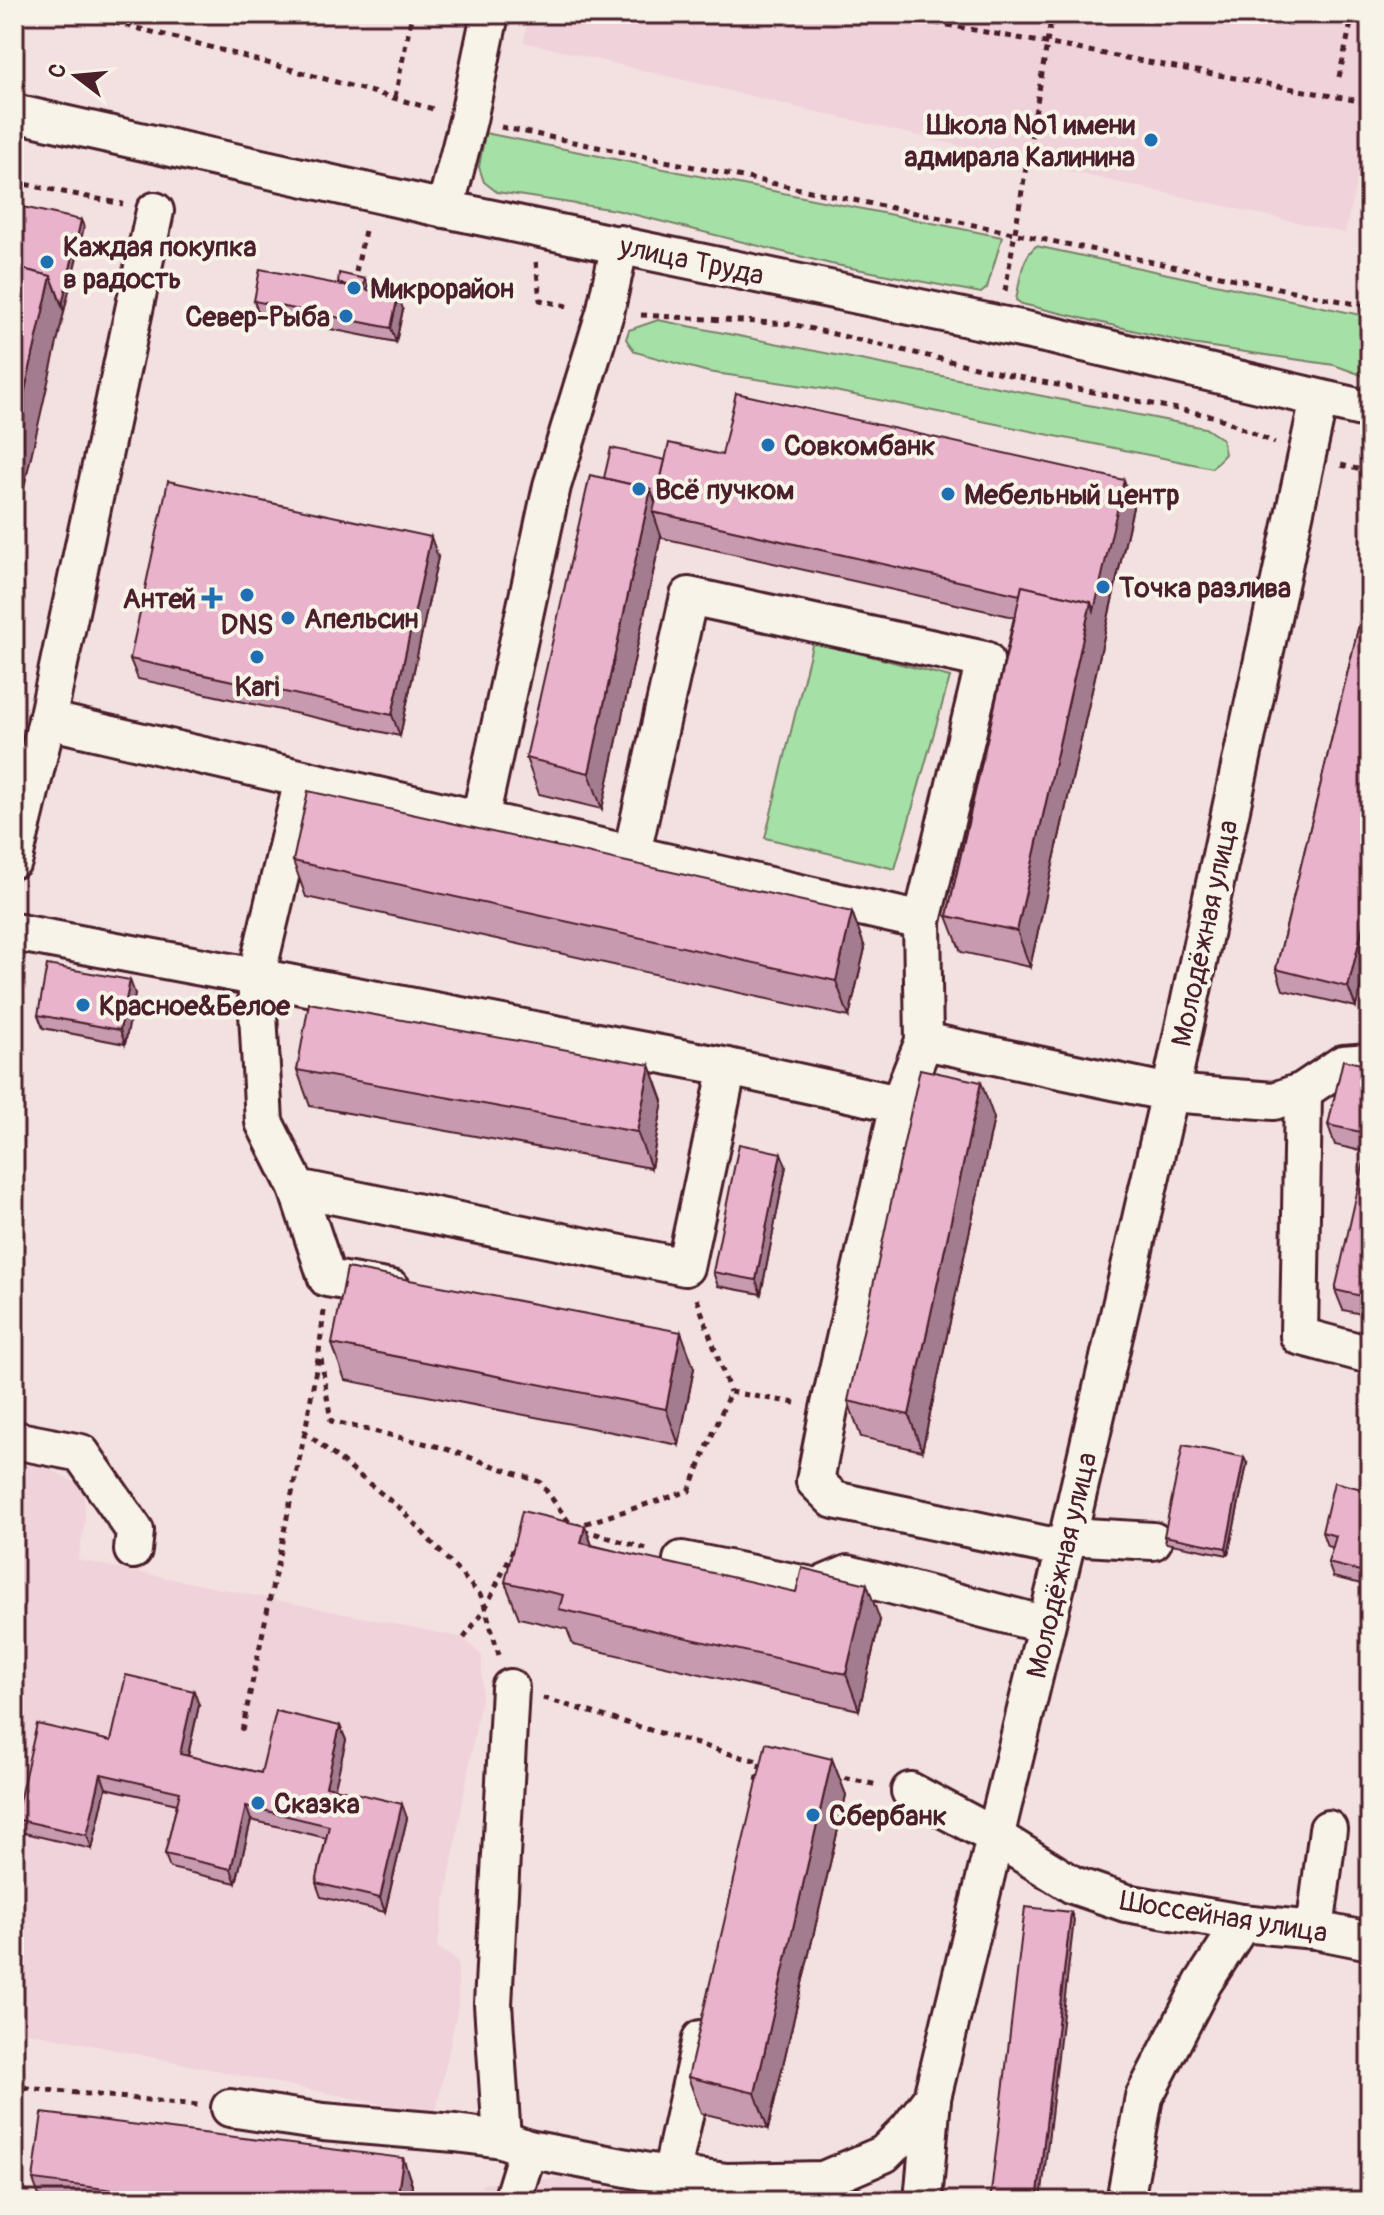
<svg xmlns="http://www.w3.org/2000/svg" width="1384" height="2215" viewBox="0 0 1384 2215" font-family="Pangolin,sans-serif">
	<rect width="100%" height="100%" fill="#f3e0e0"/>
	<filter id="ink" filterUnits="userSpaceOnUse"><feTurbulence type="fractalNoise" baseFrequency=".0125" numOctaves="2"/><feDisplacementMap in="SourceGraphic" scale="16" xChannelSelector="R" yChannelSelector="G"/><feConvolveMatrix kernelMatrix="1 2 1 2 8 2 1 2 1" color-interpolation-filters="sRGB"/></filter>
	<g filter="url(#ink)">
		<g fill="#f0d2da">
			<polygon points="529,14 1370,14 1370,118 1345,233 1028,162 524,42"/>
			<polygon points="14,1462 48,1468 84,1487 85,1521 78,1560 464,1638 482,1656 482,1692 437,1947 458,1961 458,2006 435,2115 14,2029"/>
			<polygon points="684,2168 846,2201 481,2201 482,2184"/>
		</g>
		<g fill="#a5e0a6" stroke="#788068" stroke-width="2">
			<polygon points="485,133 1002,237 987,288 981,293 831,264 616,210 497,192 484,182 479,167"/>
			<path d="M 1036,246 L 1370,317 L 1370,378 L 1334,365 L 1191,344 L 1022,304 L 1016,300 C 1020,281 1021,258 1036,246 Z"/>
			<polygon points="658,320 1205,428 1222,439 1225,454 1212,468 825,389 708,372 635,352 626,339 629,330"/>
			<polygon points="813,641 950,677 895,869 765,838"/>
		</g>
		<g fill="none" stroke-linecap="round" stroke-linejoin="round">
			<defs>
				<g id="minor">
					<polyline points="14,113 445,209 1054,336 1370,410"/>
					<polyline points="445,209 468,120 490,14"/>
					<polyline points="47,720 922,921 924,1041"/>
					<polyline points="303,780 256,977 728,1067 899,1104 924,1041 1170,1093 1274,1101 1303,1091 1343,1064 1370,1062"/>
					<polyline points="480,819 552,486 605,313 620,244"/>
					<polyline points="632,853 689,596 985,660 922,921"/>
					<polyline points="14,859 47,720 155,211"/>
					<polyline points="14,932 256,977 264,1122 297,1188 327,1278 392,1289"/>
					<polyline points="1303,1091 1299,1336 1370,1355"/>
					<polyline points="899,1104 829,1409 815,1481 834,1500 1065,1549"/>
					<polyline points="297,1188 685,1267 728,1067"/>
					<polyline points="14,1440 81,1453 135,1531 133,1550"/>
					<polyline points="1068,1536 1153,1541"/>
					<polyline points="682,1560 817,1587 848,1574 1046,1625"/>
					<polyline points="910,1791 996,1837 1073,1885 1126,1903 1242,1923 1315,1930 1370,1941"/>
					<polyline points="1315,1930 1328,1829"/>
					<polyline points="230,2108 323,2122 455,2133 502,2139 528,2149 643,2171 727,2182 823,2180 884,2154 908,2130 932,2098 1068,1536 1170,1093 1319,399"/>
					<polyline points="502,2139 493,2004 510,1688"/>
					<polyline points="671,2175 701,2039"/>
					<polyline points="512,2201 528,2149"/>
					<polyline points="923,2201 932,2099"/>
					<polyline points="1125,2201 1144,2097 1203,1983 1242,1923"/>
				</g>
			</defs>
			<use href="#minor" stroke="#4a1f2b" stroke-width="42"/>
			<g stroke="#4a1f2b" stroke-width="5" stroke-dasharray="6 6" stroke-linecap="butt">
				<polyline points="79,14 181,39 437,110"/>
				<polyline points="888,14 1370,103"/>
				<polyline points="1339,77 1353,14"/>
				<polyline points="395,97 412,14"/>
				<polyline points="501,127 1370,307"/>
				<polyline points="14,182 123,204"/>
				<polyline points="536,262 540,300 571,307"/>
				<polyline points="356,272 366,226"/>
				<polyline points="1005,291 1052,14"/>
				<polyline points="641,315 791,324 1018,377 1217,417 1275,443"/>
				<polyline points="1341,465 1370,472"/>
				<polyline points="697,1299 730,1392"/>
				<polyline points="324,1311 319,1352 305,1432 402,1510 482,1597 499,1655"/>
				<polyline points="321,1359 331,1421 440,1447 540,1482 571,1525"/>
				<polyline points="574,1527 689,1491 730,1392 795,1403"/>
				<polyline points="583,1530 650,1550"/>
				<polyline points="464,1638 485,1609 514,1548"/>
				<polyline points="543,1698 741,1757 768,1763"/>
				<polyline points="242,1731 305,1432"/>
				<polyline points="833,1776 878,1785"/>
				<polyline points="757,1781 761,1761"/>
				<polyline points="14,2081 27,2088 198,2105"/>
			</g>
			<use href="#minor" stroke="#f7f3e8" stroke-width="36"/>
		</g>
		<g fill="#c89aaf" stroke="#4a1f2b" stroke-width="2">
			<polygon points="368,286 367,290 403,309 396,342 259,315 254,301"/>
			<polygon points="722,455 1124,480 1133,507 1030,967 961,952 947,916 1014,617 662,538 661,536 602,809 539,794 526,758 604,478 665,460"/>
			<polygon points="438,557 400,736 138,679 130,659"/>
			<polygon points="1365,600 1356,1007 1283,990 1276,969"/>
			<polygon points="293,861 852,912 865,948 849,1017 306,897"/>
			<polygon points="135,994 125,1044 43,1028 38,1015"/>
			<polygon points="650,1065 663,1101 651,1168 310,1106 297,1070"/>
			<polygon points="1370,1066 1370,1153 1335,1145 1328,1125"/>
			<polygon points="994,1118 922,1451 861,1437 848,1401"/>
			<polygon points="1370,1164 1370,1316 1343,1310 1335,1290"/>
			<polygon points="786,1166 761,1294 718,1286 713,1272"/>
			<polygon points="332,1344 694,1368 679,1445 345,1380"/>
			<polygon points="1247,1464 1228,1555 1166,1543 1164,1536"/>
			<polygon points="1370,1491 1370,1580 1369,1586 1333,1577 1328,1563 1333,1548 1327,1546 1322,1532"/>
			<polygon points="585,1526 592,1545 880,1620 859,1710 573,1645 567,1629 519,1618 505,1582"/>
			<polygon points="199,1705 188,1756 261,1773 340,1726 346,1740 334,1788 407,1818 385,1912 321,1897 316,1883 326,1838 251,1820 236,1883 170,1868 165,1854 177,1804 106,1788 92,1849 20,1832 15,1819 111,1741"/>
			<polygon points="832,1759 846,1795 768,2129 701,2113 688,2077"/>
			<polygon points="403,2158 412,2185 410,2201 41,2201 33,2180"/>
		</g>
		<g fill="#a37d8f" stroke="#4a1f2b" stroke-width="2">
			<polygon points="81,220 84,227 64,312 62,305"/>
			<polygon points="51,276 64,312 14,531 14,438"/>
			<polygon points="365,279 368,286 365,297 363,290"/>
			<polygon points="398,296 403,309 396,342 391,328"/>
			<polygon points="1124,480 1133,507 1030,967 1017,931 1091,602"/>
			<polygon points="651,489 660,514 653,512 661,536 602,809 589,773"/>
			<polygon points="431,537 438,557 400,736 392,715"/>
			<polygon points="1370,898 1370,949 1356,1007 1348,987"/>
			<polygon points="852,912 865,948 849,1017 836,981"/>
			<polygon points="130,980 135,994 125,1044 120,1030"/>
			<polygon points="650,1065 663,1101 651,1168 637,1132"/>
			<polygon points="981,1082 994,1118 922,1451 909,1415"/>
			<polygon points="781,1153 786,1166 761,1294 756,1280"/>
			<polygon points="681,1332 694,1368 679,1445 666,1409"/>
			<polygon points="1244,1457 1247,1464 1228,1555 1226,1548"/>
			<polygon points="585,1526 598,1562 581,1543"/>
			<polygon points="1370,1546 1370,1580 1369,1586 1364,1572"/>
			<polygon points="867,1584 880,1620 859,1710 846,1674"/>
			<polygon points="194,1691 199,1705 185,1768 180,1754"/>
			<polygon points="340,1726 346,1740 332,1800 326,1786"/>
			<polygon points="832,1759 846,1795 768,2129 755,2093"/>
			<polygon points="101,1774 106,1788 92,1849 87,1835"/>
			<polygon points="402,1804 407,1818 385,1912 380,1898"/>
			<polygon points="246,1806 251,1820 236,1883 231,1869"/>
			<polygon points="1071,1912 1074,1920 1041,2201 1037,2201"/>
			<polygon points="403,2158 412,2185 410,2201 397,2201"/>
		</g>
		<g fill="#e9b3cc" stroke="#4a1f2b" stroke-width="2">
			<polygon points="14,205 81,220 62,305 51,276 14,267"/>
			<polygon points="14,267 51,276 14,438"/>
			<polygon points="260,269 398,296 391,328 254,301"/>
			<polygon points="339,273 365,279 363,289 338,283"/>
			<polygon points="736,393 1124,480 1094,611 1091,602 1022,586 1020,595 653,512 669,443 722,455"/>
			<polygon points="611,448 665,460 655,502 651,489 604,478"/>
			<polygon points="590,475 651,489 589,773 526,758"/>
			<polygon points="168,481 431,537 392,715 130,659"/>
			<polygon points="1022,586 1091,602 1017,931 947,916"/>
			<polygon points="1365,600 1370,601 1370,898 1348,987 1276,969"/>
			<polygon points="308,791 852,912 836,981 293,861"/>
			<polygon points="47,965 130,980 120,1030 38,1015"/>
			<polygon points="309,1003 650,1065 637,1132 297,1070"/>
			<polygon points="1343,1060 1370,1066 1370,1134 1328,1125"/>
			<polygon points="920,1069 981,1082 909,1415 848,1401"/>
			<polygon points="739,1144 781,1153 756,1280 713,1272"/>
			<polygon points="1364,1162 1370,1164 1370,1298 1335,1290"/>
			<polygon points="347,1268 681,1332 666,1409 332,1344"/>
			<polygon points="1183,1445 1244,1457 1226,1548 1164,1536"/>
			<polygon points="1334,1482 1370,1491 1370,1546 1364,1572 1328,1563 1336,1536 1322,1532"/>
			<polygon points="522,1511 585,1526 581,1543 796,1592 802,1568 867,1584 846,1674 559,1609 563,1595 505,1582"/>
			<polygon points="126,1675 194,1691 180,1754 261,1773 276,1711 340,1726 326,1786 402,1804 380,1898 316,1883 329,1826 246,1806 231,1869 165,1854 180,1792 101,1774 87,1835 15,1819 37,1724 111,1741"/>
			<polygon points="766,1743 832,1759 755,2093 688,2077"/>
			<polygon points="1025,1907 1071,1912 1037,2201 990,2201"/>
			<polygon points="42,2113 403,2158 397,2201 202,2201 33,2180"/>
		</g>
	</g>
	<g fill="#1f6fb2" stroke="#f7f3e8" stroke-width="3">
		<circle cx="1151" cy="140" r="8"/>
		<circle cx="47" cy="262" r="8"/>
		<circle cx="354" cy="288" r="8"/>
		<circle cx="346" cy="316" r="8"/>
		<circle cx="768" cy="445" r="8"/>
		<circle cx="639" cy="489" r="8"/>
		<circle cx="948" cy="494" r="8"/>
		<circle cx="1103" cy="587" r="8"/>
		<circle cx="247" cy="595" r="8"/>
		<path d="M208 586h8v8h8v8h-8v8h-8v-8h-8v-8h8z"/>
		<circle cx="288" cy="618" r="8"/>
		<circle cx="257" cy="657" r="8"/>
		<circle cx="83" cy="1005" r="8"/>
		<circle cx="258" cy="1803" r="8"/>
		<circle cx="813" cy="1815" r="8"/>
	</g>
	<g text-anchor="middle" stroke-width="8" stroke-linejoin="round" paint-order="stroke">
		<g font-size="28" font-weight="bold" fill="#4a1f2b" stroke="#f7f3e8" text-anchor="start">
			<text x="1135" y="134" text-anchor="end">Школа №1 имени<tspan x="1135" dy="32">адмирала Калинина</tspan></text>
			<text x="63" y="256">Каждая покупка<tspan x="63" dy="32">в радость</tspan></text>
			<text x="370" y="298">Микрорайон</text>
			<text x="330" y="326" text-anchor="end">Север-Рыба</text>
			<text x="784" y="455">Совкомбанк</text>
			<text x="655" y="499">Всё пучком</text>
			<text x="964" y="504">Мебельный центр</text>
			<text x="1119" y="597">Точка разлива</text>
			<text x="196" y="608" text-anchor="end">Антей</text>
			<text x="304" y="628">Апельсин</text>
			<text x="247" y="634" text-anchor="middle">DNS</text>
			<text x="257" y="696" text-anchor="middle">Kari</text>
			<text x="99" y="1015">Красное&amp;Белое</text>
			<text x="274" y="1813">Сказка</text>
			<text x="829" y="1825">Сбербанк</text>
		</g>
		<g font-size="28" fill="#4a1f2b" stroke="#f7f3e8">
			<text transform="translate(692 260) rotate(12)" y="10">улица Труда</text>
			<text transform="translate(1204 933) rotate(-78)" y="10">Молодёжная улица</text>
			<text transform="translate(1061 1565) rotate(-77)" y="10">Молодёжная улица</text>
			<text transform="translate(1224 1916) rotate(9)" y="10">Шоссейная улица</text>
		</g>
	</g>
	<rect width="1384" height="2215" fill="none" stroke="#f7f3e8" stroke-width="48"/>
	<rect x="24" y="24" width="1336" height="2167" fill="none" stroke="#4a1f2b" stroke-width="3" filter="url(#ink)"/>
	<g transform="translate(76 76) rotate(286)" stroke="#f7f3e8" stroke-width="6" paint-order="stroke">
	<path d="M0-6L14 30L0 20L-14 30Z" fill="#4a1f2b"/>
	<text y="-12" font-size="22" font-weight="bold" text-anchor="middle" fill="#4a1f2b">С</text>
	</g>
</svg>
